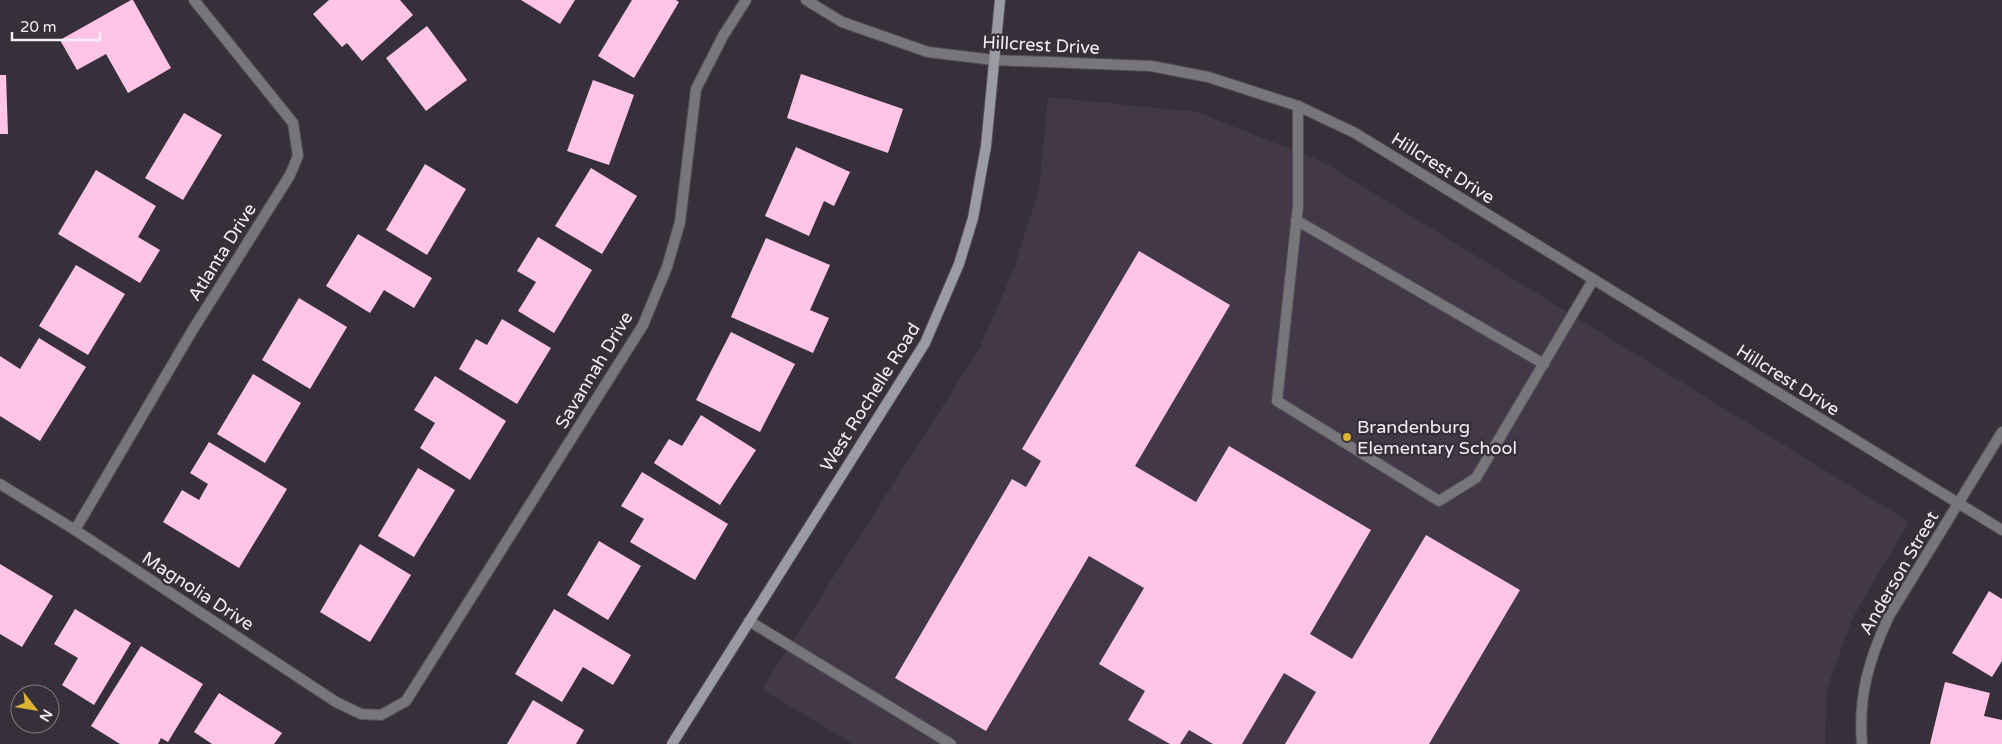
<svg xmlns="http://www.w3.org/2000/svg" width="2002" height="744" viewBox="0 0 2002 744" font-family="'Varela Round',sans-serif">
	<rect width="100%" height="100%" fill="#37303a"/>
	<polygon fill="#433847" points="1048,97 1197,112 1323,162 1909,522 1852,619 1827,689 1825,744 853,744 762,689 978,351 1014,269 1039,188"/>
	<g fill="#ffc4e7">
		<polygon points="131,0 133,0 171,68 128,93 106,54 77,70 60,40"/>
		<polygon points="329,0 400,0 413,15 362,61 347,43 342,47 313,14"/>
		<polygon points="521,0 575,0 560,24"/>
		<polygon points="632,0 676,0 679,2 634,78 598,56"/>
		<polygon points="427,26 467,80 426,111 386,58"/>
		<polygon points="801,74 903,109 888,153 787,118"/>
		<polygon points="0,75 6,75 8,134 0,134"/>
		<polygon points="593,80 634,95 609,165 567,151"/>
		<polygon points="184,113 222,135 183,200 145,178"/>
		<polygon points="796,147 850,172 834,206 824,201 809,236 765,216"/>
		<polygon points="425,164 466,189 427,255 386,230"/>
		<polygon points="591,168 637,196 602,254 555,226"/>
		<polygon points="96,170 156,206 138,237 160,250 140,283 58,234"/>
		<polygon points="358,234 432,278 414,308 384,290 370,313 326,286"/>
		<polygon points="538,237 592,270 554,333 518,311 536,282 517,271"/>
		<polygon points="766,238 830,265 810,310 829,318 813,353 731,317"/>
		<polygon points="1139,251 1230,305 1135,466 1196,502 1229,446 1371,530 1310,634 1352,659 1426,535 1520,590 1429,744 1285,744 1316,692 1284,673 1242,744 1213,744 1189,730 1180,744 1170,744 1128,720 1145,691 1099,664 1144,588 1089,556 986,731 895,678 1012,479 1026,487 1041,461 1022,449"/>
		<polygon points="76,265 125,294 88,355 39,326"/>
		<polygon points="299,298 347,327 310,389 262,360"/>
		<polygon points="502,319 551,348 517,404 459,369 476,339 487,345"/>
		<polygon points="731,332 795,364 760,432 696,400"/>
		<polygon points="39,338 86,367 40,441 0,416 0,356 20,369"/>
		<polygon points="253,374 301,403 265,463 217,434"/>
		<polygon points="435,376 506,421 470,480 420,448 435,423 414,410"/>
		<polygon points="701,415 756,450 720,505 654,463 669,439 682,446"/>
		<polygon points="209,442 287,489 239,568 163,522 182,490 199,500 208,484 190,473"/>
		<polygon points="418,468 455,490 414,557 378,536"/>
		<polygon points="642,472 728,524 695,580 630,542 644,519 621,506"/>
		<polygon points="599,541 641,566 608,620 567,595"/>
		<polygon points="360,544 411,575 370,642 320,612"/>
		<polygon points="0,564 53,596 22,647 0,634"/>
		<polygon points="1989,591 2002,599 2002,661 1992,677 1952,653"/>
		<polygon points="75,609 131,643 94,705 62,685 78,658 54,644"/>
		<polygon points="554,609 631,655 613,685 583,667 562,702 515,674"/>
		<polygon points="141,646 203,684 168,742 161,738 158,744 120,744 91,726"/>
		<polygon points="1945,682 1990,693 1984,716 2002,720 2002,744 1930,744"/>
		<polygon points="219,693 282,733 274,744 212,744 194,732"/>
		<polygon points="533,700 584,730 576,744 507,744"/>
	</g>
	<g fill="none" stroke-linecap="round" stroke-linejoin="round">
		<defs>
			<g id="lane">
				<polyline points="1298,106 1298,206 1277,401 1439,501 1476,478 1593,280"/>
				<polyline points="1296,220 1544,364"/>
				<polyline points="749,621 951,744"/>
			</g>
			<g id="street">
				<polyline points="806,0 842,22 928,52 994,60 1151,66 1208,77 1298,106 1355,133 2002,530"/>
				<polyline points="0,484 75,530 336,702 361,714 381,715 406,701 643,325 667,267 680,222 696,89 723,36 746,0"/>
				<polyline points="75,530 192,331 290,175 298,156 293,123 194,0"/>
				<path d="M 1862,744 C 1858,696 1869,659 1889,616 L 2002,432"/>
			</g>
			<polyline id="secondary" points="672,744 925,343 959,264 973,218 986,146 1000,0"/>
		</defs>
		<use href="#lane" stroke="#554e58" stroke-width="12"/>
		<use href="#street" stroke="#554e58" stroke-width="12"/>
		<use href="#secondary" stroke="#554e58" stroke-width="12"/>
		<use href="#lane" stroke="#76767b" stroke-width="10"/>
		<use href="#street" stroke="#76767b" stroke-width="10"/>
		<use href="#secondary" stroke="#9b9ba4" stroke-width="10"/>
	</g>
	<circle fill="#dbb233" stroke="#37303a" stroke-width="2" cx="1347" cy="437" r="5"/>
	<g text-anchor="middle" stroke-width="5" stroke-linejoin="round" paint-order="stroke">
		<g font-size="18" fill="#f3eef5" stroke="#37303a">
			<text transform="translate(1041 45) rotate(3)" y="6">Hillcrest Drive</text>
			<text transform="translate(1443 168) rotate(32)" y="6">Hillcrest Drive</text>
			<text transform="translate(222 252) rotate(-58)" y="6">Atlanta Drive</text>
			<text transform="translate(594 370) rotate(-59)" y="6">Savannah Drive</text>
			<text transform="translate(1788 380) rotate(32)" y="6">Hillcrest Drive</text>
			<text transform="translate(870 397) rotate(-58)" y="6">West Rochelle Road</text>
			<text transform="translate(1899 573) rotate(-60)" y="6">Anderson Street</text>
			<text transform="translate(198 591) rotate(33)" y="6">Magnolia Drive</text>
		</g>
		<g font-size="18" fill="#f3eef5" stroke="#37303a" text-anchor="start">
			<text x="1357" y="433">Brandenburg<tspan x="1357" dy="21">Elementary School</tspan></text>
		</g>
	</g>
	<g transform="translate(35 709) rotate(121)"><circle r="24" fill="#37303a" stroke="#827c85"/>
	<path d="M0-4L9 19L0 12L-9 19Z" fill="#dbb233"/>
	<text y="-8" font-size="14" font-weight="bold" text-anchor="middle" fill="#f3eef5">N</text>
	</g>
	<path d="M12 32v8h88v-8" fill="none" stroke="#f3eef5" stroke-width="2.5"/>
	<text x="20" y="32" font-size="15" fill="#f3eef5" stroke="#37303a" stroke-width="4" paint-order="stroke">20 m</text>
</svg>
